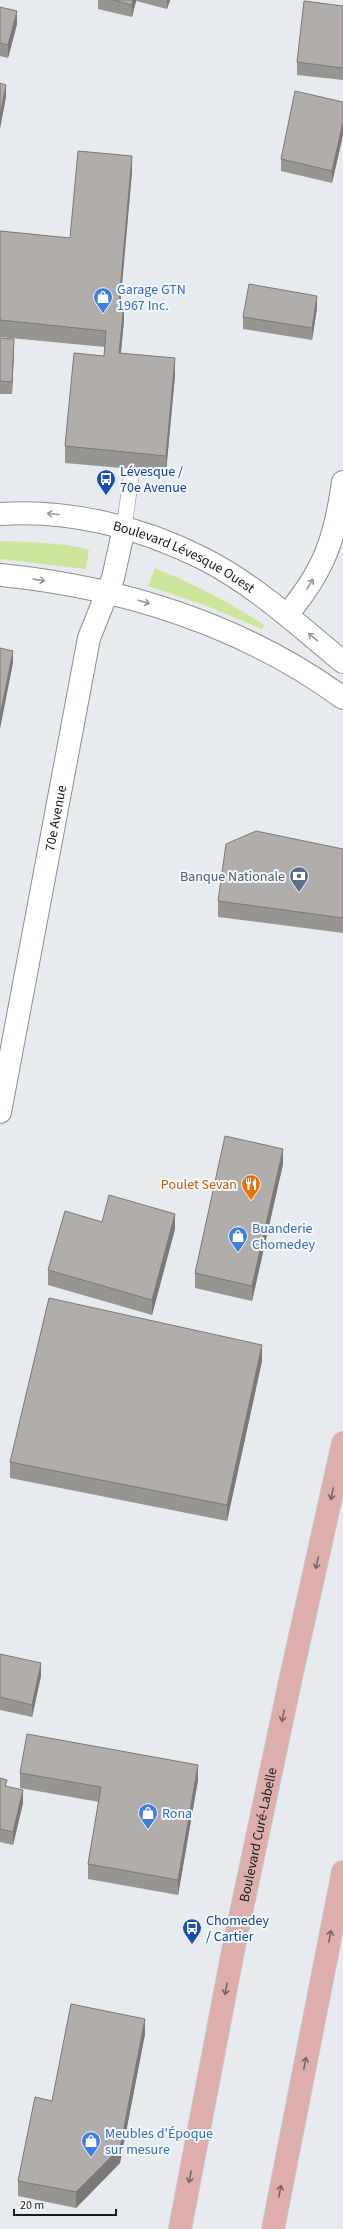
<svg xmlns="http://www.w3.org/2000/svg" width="343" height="2229" viewBox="0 0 343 2229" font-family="'Source Sans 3',sans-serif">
	<rect width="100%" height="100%" fill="#e7eaee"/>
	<g fill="#cee69b">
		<path d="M 0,541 C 29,542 61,542 89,550 L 86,569 L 0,559 Z"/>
		<path d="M 155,568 C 194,584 229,602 264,625 L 262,629 L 207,606 L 148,586 Z"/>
	</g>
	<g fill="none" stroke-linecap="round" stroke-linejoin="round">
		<defs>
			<polyline id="lane" points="124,528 132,470"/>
			<g id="street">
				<path d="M 287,615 C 324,570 335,540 343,482"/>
				<path id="s1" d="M 0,1112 L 89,638 L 113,578 L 124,528"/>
			</g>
			<g id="secondary">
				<path id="s2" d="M 0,514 C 69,509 140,527 202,558 C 254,584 298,625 343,662"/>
				<path d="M 0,575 C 122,587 243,625 343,698"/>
			</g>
			<g id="primary">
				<path id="s3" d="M 180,2229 L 233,1951 L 291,1677 L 343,1443"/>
				<polyline points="273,2229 343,1872"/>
			</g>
		</defs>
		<use href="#lane" stroke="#8b8e92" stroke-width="16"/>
		<use href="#street" stroke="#8b8e92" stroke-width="24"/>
		<use href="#secondary" stroke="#8b8e92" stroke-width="24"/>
		<use href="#primary" stroke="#c8c8c9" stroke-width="24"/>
		<use href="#lane" stroke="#fff" stroke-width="15"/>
		<use href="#street" stroke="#fff" stroke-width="22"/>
		<use href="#secondary" stroke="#fff" stroke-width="22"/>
		<use href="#primary" stroke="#ddaeac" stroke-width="22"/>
	</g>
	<g fill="#979592">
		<polygon points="98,0 170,0 167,9 136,1 132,17 98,9"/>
		<polygon points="343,6 343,80 297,75 297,62"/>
		<polygon points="0,7 17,24 8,58 0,56"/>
		<polygon points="343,102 343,135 332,183 281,171 281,159"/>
		<polygon points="132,172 120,303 124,320 121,353 175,375 166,472 65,463 65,446 104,356 105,347 0,337 0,231 70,238"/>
		<polygon points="317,308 312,340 243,329 243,317"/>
		<polygon points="0,338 14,351 12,394 0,394"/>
		<polygon points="343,849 343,933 218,917 218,901"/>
		<polygon points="283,1164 252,1301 195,1288 195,1273"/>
		<polygon points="102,1222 175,1229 152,1315 48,1285 48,1270"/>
		<polygon points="262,1361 227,1521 10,1478 10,1462"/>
		<polygon points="0,1654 41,1676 32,1717 0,1710"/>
		<polygon points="20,1773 198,1780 178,1895 88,1879 88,1864 99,1802 20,1788"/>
		<polygon points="0,1778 7,1787 23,1803 13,1845 0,1842"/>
		<polygon points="145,2034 120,2163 76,2208 18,2196 18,2181 52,2101"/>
	</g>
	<g fill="#7b7977">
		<polygon points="133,0 136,0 136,1 132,17 132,5"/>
		<polygon points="167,0 170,0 167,9"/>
		<polygon points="17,11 17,24 8,58 8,45"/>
		<polygon points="6,85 6,97 0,129 0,116"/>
		<polygon points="343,122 343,135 332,183 332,171"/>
		<polygon points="132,156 132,172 119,319 119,303"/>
		<polygon points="317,296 317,308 312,340 312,328"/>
		<polygon points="124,304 124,320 119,369 119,353"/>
		<polygon points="14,339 14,351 12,394 12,382"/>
		<polygon points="175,358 175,375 166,472 166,456"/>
		<polygon points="13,651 13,663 0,729 0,716"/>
		<polygon points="283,1149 283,1164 252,1301 252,1286"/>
		<polygon points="175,1214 175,1229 152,1315 152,1300"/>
		<polygon points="262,1345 262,1361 227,1521 227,1505"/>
		<polygon points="41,1663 41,1676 32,1717 32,1705"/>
		<polygon points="198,1765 198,1780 178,1895 178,1880"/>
		<polygon points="23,1790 23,1803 13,1845 13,1832"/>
		<polygon points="145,2019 145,2034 120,2163 76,2208 76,2192"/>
	</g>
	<g fill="#b0adaa" stroke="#7b7977">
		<polygon points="113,0 133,0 132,5"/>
		<polygon points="304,1 343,6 343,68 297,62"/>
		<polygon points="0,7 17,11 8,45 0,43"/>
		<polygon points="0,83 6,85 0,116"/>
		<polygon points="295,91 343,102 343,122 332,171 281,159"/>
		<polygon points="78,151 132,156 119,303 124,304 119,353 175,358 166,456 65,446 74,353 104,356 106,331 0,320 0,231 70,238"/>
		<polygon points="249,284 317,296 312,328 243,317"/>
		<polygon points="0,338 14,339 12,382 0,381"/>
		<polygon points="0,648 13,651 0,716"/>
		<polygon points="256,831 343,849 343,918 218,901 226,844"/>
		<polygon points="225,1136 283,1149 252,1286 195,1273"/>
		<polygon points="109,1195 175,1214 152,1300 48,1270 65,1211 102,1222"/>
		<polygon points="49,1298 262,1345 227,1505 10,1462"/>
		<polygon points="0,1654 41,1663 32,1705 0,1697"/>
		<polygon points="27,1734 198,1765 178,1880 88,1864 101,1787 20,1773"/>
		<polygon points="0,1778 7,1780 5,1786 23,1790 13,1832 0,1829"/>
		<polygon points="71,2004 145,2019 120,2148 76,2192 18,2181 35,2097 52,2101"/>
	</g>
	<defs><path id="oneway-shaft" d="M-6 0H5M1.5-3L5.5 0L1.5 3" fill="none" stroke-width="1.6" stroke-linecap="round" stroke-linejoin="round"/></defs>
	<g stroke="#989899">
		<use href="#oneway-shaft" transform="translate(53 514) rotate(-175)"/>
		<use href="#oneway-shaft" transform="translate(39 580) rotate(8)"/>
		<use href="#oneway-shaft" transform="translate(310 584) rotate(-58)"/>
		<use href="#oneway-shaft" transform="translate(144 602) rotate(16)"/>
		<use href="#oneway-shaft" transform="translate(313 637) rotate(-141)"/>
	</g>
	<g stroke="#7c6464">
		<use href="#oneway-shaft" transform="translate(332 1494) rotate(102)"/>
		<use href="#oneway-shaft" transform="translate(317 1563) rotate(103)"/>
		<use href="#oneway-shaft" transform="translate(283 1716) rotate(102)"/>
		<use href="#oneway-shaft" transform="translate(330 1936) rotate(-79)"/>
		<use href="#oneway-shaft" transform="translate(226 1989) rotate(101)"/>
		<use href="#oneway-shaft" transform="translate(305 2063) rotate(-79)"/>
		<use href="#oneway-shaft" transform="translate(190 2177) rotate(101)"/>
		<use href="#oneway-shaft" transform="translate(280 2191) rotate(-79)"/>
	</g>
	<defs>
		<symbol id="shop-pin" viewBox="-11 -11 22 30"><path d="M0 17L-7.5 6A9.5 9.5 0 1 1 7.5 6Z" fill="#3f7fe0" stroke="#f4f8fb"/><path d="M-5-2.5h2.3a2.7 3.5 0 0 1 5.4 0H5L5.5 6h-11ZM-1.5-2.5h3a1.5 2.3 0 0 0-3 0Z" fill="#fff"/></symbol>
		<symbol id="bus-pin" viewBox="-11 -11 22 30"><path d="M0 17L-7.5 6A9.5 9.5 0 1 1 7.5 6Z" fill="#1a4fb4" stroke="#f4f8fb"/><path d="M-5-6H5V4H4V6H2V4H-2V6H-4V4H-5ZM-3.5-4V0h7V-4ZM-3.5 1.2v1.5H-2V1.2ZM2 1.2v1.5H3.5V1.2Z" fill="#fff"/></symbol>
		<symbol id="bank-pin" viewBox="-11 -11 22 30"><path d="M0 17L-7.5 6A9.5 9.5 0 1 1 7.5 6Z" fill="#5c6f8a" stroke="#f4f8fb"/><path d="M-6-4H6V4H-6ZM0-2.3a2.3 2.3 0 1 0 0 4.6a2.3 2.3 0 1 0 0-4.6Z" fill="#fff"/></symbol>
		<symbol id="restaurant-pin" viewBox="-11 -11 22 30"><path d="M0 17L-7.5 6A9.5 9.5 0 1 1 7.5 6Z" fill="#e8710a" stroke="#f4f8fb"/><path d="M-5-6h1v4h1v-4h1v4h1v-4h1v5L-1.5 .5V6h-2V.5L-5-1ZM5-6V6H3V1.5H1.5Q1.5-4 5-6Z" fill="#fff"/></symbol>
	</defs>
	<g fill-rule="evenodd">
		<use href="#shop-pin" x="92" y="286" width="22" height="30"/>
		<use href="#bus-pin" x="95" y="468" width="22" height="30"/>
		<use href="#bank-pin" x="288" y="865" width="22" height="30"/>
		<use href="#restaurant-pin" x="240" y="1173" width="22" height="30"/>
		<use href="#shop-pin" x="227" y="1225" width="22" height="30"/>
		<use href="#shop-pin" x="137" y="1802" width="22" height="30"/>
		<use href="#bus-pin" x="181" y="1917" width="22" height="30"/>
		<use href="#shop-pin" x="80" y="2130" width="22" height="30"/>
	</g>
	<g text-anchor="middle" stroke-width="4" stroke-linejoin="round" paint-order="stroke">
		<g font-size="14" fill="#366cbe" stroke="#f4f8fb" text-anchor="start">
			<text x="117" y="294">Garage GTN<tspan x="117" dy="16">1967 Inc.</tspan></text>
			<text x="252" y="1233">Buanderie<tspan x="252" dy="16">Chomedey</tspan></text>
			<text x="162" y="1818">Rona</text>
			<text x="105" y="2138">Meubles d'Époque<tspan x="105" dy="16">sur mesure</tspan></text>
		</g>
		<g font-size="14" fill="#164399" stroke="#f4f8fb" text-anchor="start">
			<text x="120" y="476">Lévesque /<tspan x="120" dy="16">70e Avenue</tspan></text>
			<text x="206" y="1925">Chomedey<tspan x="206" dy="16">/ Cartier</tspan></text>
		</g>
		<g font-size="14" fill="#1a1b1c" stroke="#f4f8fb">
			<text dy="5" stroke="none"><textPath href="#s2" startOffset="192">Boulevard Lévesque Ouest</textPath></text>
			<text dy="5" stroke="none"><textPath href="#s1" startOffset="299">70e Avenue</textPath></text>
			<text dy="5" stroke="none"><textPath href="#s3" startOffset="402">Boulevard Curé-Labelle</textPath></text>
		</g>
		<g font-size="14" fill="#4e5e75" stroke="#f4f8fb" text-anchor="end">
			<text x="285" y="881">Banque Nationale</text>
		</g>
		<g font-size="14" fill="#c56008" stroke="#f4f8fb" text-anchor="end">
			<text x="237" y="1189">Poulet Sevan</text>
		</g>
	</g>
	<path d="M14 2209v6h102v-6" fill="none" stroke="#1a1b1c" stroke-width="2"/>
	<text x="20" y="2209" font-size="12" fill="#1a1b1c" stroke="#f4f8fb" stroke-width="3" paint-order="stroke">20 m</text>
</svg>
